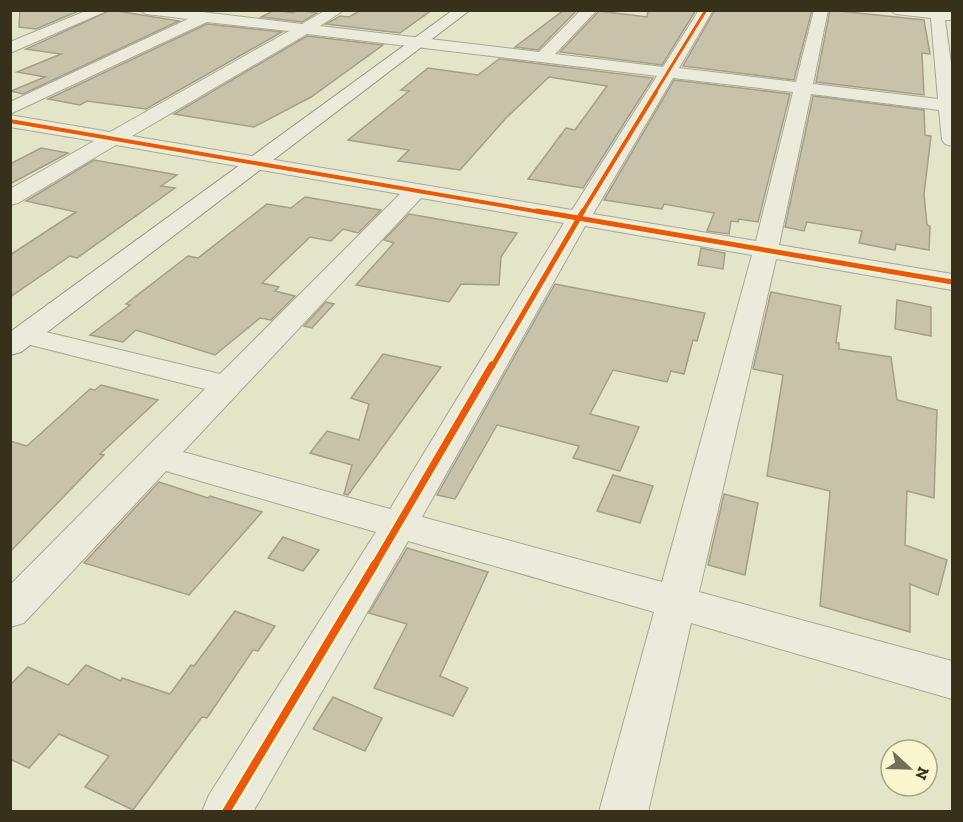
<svg xmlns="http://www.w3.org/2000/svg" width="963" height="822" viewBox="0 0 963 822" font-family="'Zilla Slab',serif">
	<rect width="100%" height="100%" fill="#e4e4c9"/>
	<g fill="#c8c2aa" stroke="#a49f89" stroke-width="1.5">
		<polygon points="20,10 81,10 36,29 19,27"/>
		<polygon points="111,10 179,21 23,94 11,91 45,77 17,72 61,54 26,49"/>
		<polygon points="275,10 293,13 298,10 317,13 302,22 261,17"/>
		<polygon points="361,10 432,10 400,33 326,24 340,16 349,17"/>
		<polygon points="564,10 577,10 538,50 515,47"/>
		<polygon points="648,10 696,10 662,65 560,52 599,11 647,17"/>
		<polygon points="715,10 812,10 794,80 683,66"/>
		<polygon points="830,10 924,20 930,54 922,53 924,95 816,82"/>
		<polygon points="207,24 282,32 146,109 87,101 80,105 48,99"/>
		<polygon points="307,36 383,45 311,97 254,127 174,114"/>
		<polygon points="499,59 653,78 583,188 528,179 566,128 575,130 607,86 549,77 506,118 460,170 398,161 409,150 348,140 409,91 401,90 428,68 478,75"/>
		<polygon points="674,80 790,94 758,222 739,219 738,222 731,221 729,234 707,231 714,213 664,204 662,209 604,200"/>
		<polygon points="813,96 924,110 925,135 931,136 924,194 927,225 930,226 929,250 896,244 895,250 859,243 862,231 807,222 804,231 785,227"/>
		<polygon points="41,148 68,153 10,184 10,164"/>
		<polygon points="94,160 177,175 161,186 175,188 77,258 70,256 10,297 10,255 76,212 26,201"/>
		<polygon points="305,197 381,210 358,233 343,229 331,241 310,237 262,283 279,287 275,291 295,296 271,320 260,318 215,355 136,330 123,342 90,335 130,305 126,304 188,256 198,258 267,204 291,208"/>
		<polygon points="409,214 517,233 501,257 499,285 461,284 449,302 356,285 394,243 384,240"/>
		<polygon points="701,248 725,253 723,269 698,265"/>
		<polygon points="555,284 705,313 697,341 693,340 684,374 671,371 667,382 613,370 590,414 639,427 620,471 573,458 579,446 497,425 455,499 437,495"/>
		<polygon points="771,292 841,306 836,343 839,343 839,349 891,357 897,400 937,410 934,498 907,491 905,545 947,560 938,595 910,584 910,632 820,606 830,491 767,476 783,375 753,369"/>
		<polygon points="897,300 931,307 931,336 895,329"/>
		<polygon points="326,302 334,304 312,328 304,326"/>
		<polygon points="383,354 441,367 348,495 344,494 352,465 310,453 327,431 359,440 369,404 351,398"/>
		<polygon points="101,385 158,400 100,454 104,455 10,552 10,441 27,446 90,389 95,390"/>
		<polygon points="613,475 653,486 640,523 597,511"/>
		<polygon points="159,482 208,498 210,496 262,512 189,595 84,563"/>
		<polygon points="724,494 758,503 745,575 708,565"/>
		<polygon points="283,537 319,550 303,571 268,558"/>
		<polygon points="407,548 488,572 440,676 468,688 453,716 374,688 407,624 369,613"/>
		<polygon points="235,611 275,626 258,651 253,650 207,718 202,717 133,810 85,787 109,756 59,734 29,768 10,759 10,685 28,667 68,685 86,665 121,681 122,678 170,694 191,665 194,666"/>
		<polygon points="333,697 382,718 365,751 313,729"/>
	</g>
	<g fill="none" stroke-linecap="round" stroke-linejoin="round">
		<defs>
			<g id="street">
				<polygon points="88,10 109,10 10,53 10,42"/>
				<path d="M 139,10 L 186,10 L 302,24 L 326,10 L 344,10 L 320,26 L 539,52 L 581,10 L 597,10 L 555,54 L 663,67 L 699,10 L 713,10 L 679,68 L 796,82 L 814,10 L 828,10 L 813,84 L 938,99 L 931,18 L 896,14 L 889,10 L 952,12 L 952,20 L 945,20 L 952,71 L 952,146 L 945,144 L 942,140 L 939,110 L 811,94 L 779,245 L 952,274 L 952,290 L 776,259 L 699,592 L 952,661 L 952,699 L 691,623 L 648,812 L 599,812 L 654,612 L 408,541 L 253,812 L 202,812 L 209,795 L 376,532 L 166,471 L 24,623 L 10,627 L 10,585 L 205,389 L 15,341 L 11,335 L 15,329 L 25,327 L 220,374 L 400,194 L 116,145 L 18,203 L 10,205 L 10,189 L 94,141 L 10,127 L 10,115 L 110,132 L 289,31 L 207,22 L 10,114 L 10,102 L 188,19 L 146,14 ZM 307,34 L 657,76 L 572,210 L 132,136 ZM 673,78 L 793,92 L 756,241 L 593,214 ZM 421,198 L 564,223 L 390,509 L 183,452 ZM 585,226 L 752,255 L 662,582 L 422,517 Z"/>
			</g>
			<polygon id="secondary" points="453,10 470,10 21,352 10,355 10,332"/>
		</defs>
		<use href="#street" stroke="#a9a793" stroke-width="2"/>
		<use href="#secondary" stroke="#989683" stroke-width="2"/>
		<use href="#street" fill="#ecebdb" fill-rule="evenodd"/>
		<use href="#secondary" fill="#ecebdb" fill-rule="evenodd"/>
		<defs>
			<polyline id="cycleway-far4" points="655,93 706,10"/>
			<g id="cycleway-far3">
				<polyline points="10,121 546,213"/>
				<polyline points="582,213 656,92"/>
			</g>
			<g id="cycleway-far2">
				<polyline points="537,211 952,282"/>
				<polyline points="492,367 583,211"/>
			</g>
			<polyline id="cycleway-far1" points="374,566 492,365"/>
			<polyline id="cycleway" points="226,812 375,564"/>
		</defs>
		<use href="#cycleway-far4" stroke="#f7f6ce" stroke-width="4.5"/>
		<use href="#cycleway-far3" stroke="#f7f6ce" stroke-width="6"/>
		<use href="#cycleway-far2" stroke="#f7f6ce" stroke-width="8"/>
		<use href="#cycleway-far1" stroke="#f7f6ce" stroke-width="10"/>
		<use href="#cycleway" stroke="#f7f6ce" stroke-width="12"/>
		<use href="#cycleway-far4" stroke="#e8590c" stroke-width="3"/>
		<use href="#cycleway-far3" stroke="#e8590c" stroke-width="4"/>
		<use href="#cycleway-far2" stroke="#e8590c" stroke-width="5"/>
		<use href="#cycleway-far1" stroke="#e8590c" stroke-width="7"/>
		<use href="#cycleway" stroke="#e8590c" stroke-width="8"/>
	</g>
	<rect width="963" height="822" fill="none" stroke="#37311b" stroke-width="24"/>
	<g transform="translate(909 768) rotate(112)"><circle r="28" fill="#f7f6ce" stroke="#aaa786" stroke-width="1.5"/>
	<path d="M0-4.5L10 22L0 15L-10 22Z" fill="#747058"/>
	<text y="-9" font-size="16" font-weight="bold" text-anchor="middle" fill="#37311b">N</text>
	</g>
</svg>
